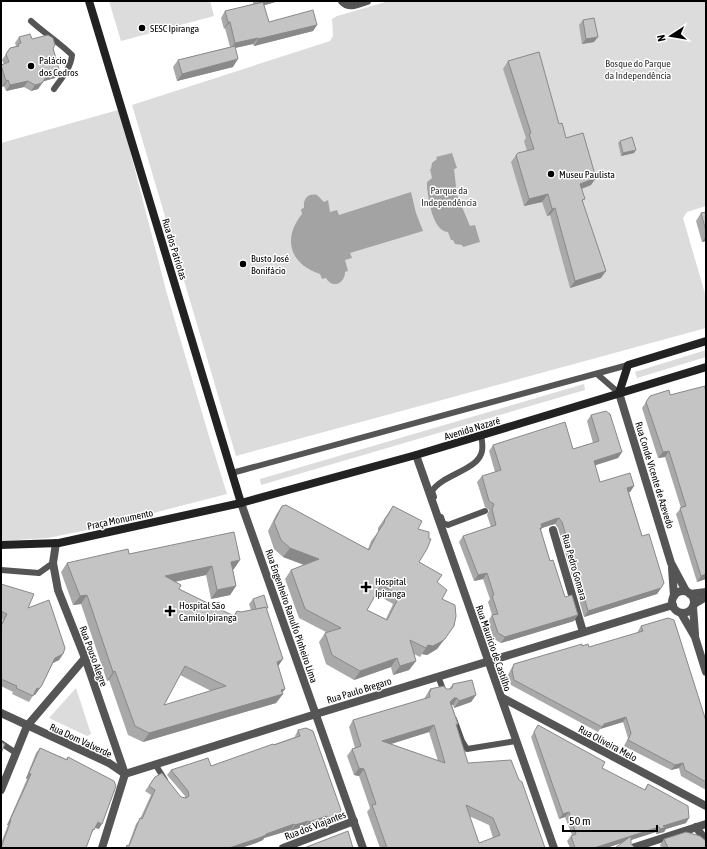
<svg xmlns="http://www.w3.org/2000/svg" width="707" height="849" viewBox="0 0 707 849" font-family="'Asap Condensed',sans-serif">
	<rect width="100%" height="100%" fill="#fff"/>
	<g fill="#dcdcdc">
		<polygon points="109,1 210,1 214,16 121,41"/>
		<polygon points="389,1 706,1 706,206 687,212 683,218 706,297 706,328 236,456 132,105 330,41 333,36 332,19 337,16"/>
		<polygon points="118,110 128,143 167,294 208,433 227,494 87,530 48,538 1,541 1,143"/>
		<polygon points="706,350 706,357 637,378 635,372"/>
		<polygon points="584,384 585,390 261,485 260,479"/>
		<polygon points="76,688 91,734 87,736 49,718"/>
	</g>
	<g fill="#a3a3a3">
		<path d="M 452,153 L 457,168 L 454,169 L 457,195 L 470,226 L 475,225 L 480,242 L 463,247 L 462,245 L 455,244 L 453,240 L 451,240 L 448,232 C 433,232 428,198 427,187 L 427,182 L 432,178 L 430,169 L 431,169 L 432,163 L 437,159 L 436,157 Z"/>
		<path d="M 411,192 L 416,213 L 423,231 L 350,253 L 352,258 L 345,260 L 348,271 L 345,272 C 345,284 332,289 326,278 L 322,279 L 320,274 C 290,264 282,239 302,214 L 301,209 L 304,208 C 303,199 308,193 317,195 L 324,202 L 328,200 L 330,212 L 337,210 L 339,215 Z"/>
	</g>
	<g fill="none" stroke-linecap="round" stroke-linejoin="round">
		<g stroke="#555" stroke-width="6">
			<path d="M 31,21 C 44,33 59,42 72,55 C 71,68 61,79 54,89"/>
			<polyline points="597,374 619,393"/>
			<polyline points="232,473 628,365"/>
			<path d="M 434,497 L 432,491 C 443,474 479,470 482,451 C 483,446 482,440 481,435"/>
			<polyline points="441,517 443,523 448,525 485,511"/>
			<polyline points="1,570 39,573 53,563"/>
			<polyline points="438,676 444,692"/>
			<polyline points="454,719 462,741 467,749 516,741"/>
			<polyline points="1,743 16,753"/>
			<polyline points="155,764 165,780"/>
		</g>
		<g stroke="#555" stroke-width="8">
			<path d="M 342,1 C 349,9 358,4 367,1"/>
			<polyline points="619,393 671,563 686,591"/>
			<polyline points="416,455 554,848"/>
			<polyline points="553,530 583,632"/>
			<polyline points="672,568 674,596"/>
			<circle cx="683" cy="602" r="11"/>
			<polyline points="690,594 706,592"/>
			<polyline points="694,604 706,597"/>
			<polyline points="693,607 695,634"/>
			<polyline points="681,613 695,637 706,672"/>
			<polyline points="501,697 706,806"/>
			<polyline points="1,713 109,763 125,774"/>
			<polyline points="316,714 673,605"/>
			<polyline points="1,790 27,726 85,658"/>
			<polyline points="696,827 706,841"/>
			<polyline points="283,848 354,821"/>
			<polyline points="632,848 706,824"/>
		</g>
		<g stroke="#555" stroke-width="8">
			<polyline points="241,503 363,848"/>
			<polyline points="56,543 53,563 58,590 85,658 125,774"/>
			<polyline points="125,774 316,714"/>
			<polyline points="102,848 125,774"/>
		</g>
		<g stroke="#222" stroke-width="8">
			<polyline points="89,1 241,503"/>
			<polyline points="619,393 628,365 706,341"/>
			<polyline points="1,545 59,543 241,503 416,455 706,367"/>
		</g>
	</g>
	<g fill="#a9a9a9" fill-rule="evenodd">
		<polygon points="253,1 279,1 264,5 269,22 317,25 313,31 254,46 253,44 235,48 233,67 177,81 173,67 178,60 230,47 225,28 224,29 221,18 225,11 253,4"/>
		<polygon points="583,20 594,42 582,44 579,25"/>
		<polygon points="19,37 32,39 53,48 59,69 58,70 59,72 55,78 44,81 38,89 31,91 24,87 6,91 4,86 2,87 1,84 1,65 4,64 2,60 10,48 16,46 15,43"/>
		<polygon points="508,61 559,124 591,185 582,189 583,202 601,278 570,288 550,215 547,216 542,202 524,206 511,162 516,155 527,151 524,141 526,138 503,69"/>
		<polygon points="620,141 634,153 621,156 618,143"/>
		<polygon points="706,212 706,241 702,242 696,221 701,213"/>
		<polygon points="706,388 706,579 697,582 676,514 681,508 665,457 658,458 642,408 650,396 670,395"/>
		<polygon points="591,415 622,452 618,458 595,465 600,482 634,486 630,492 629,492 642,536 661,588 657,594 584,617 558,528 555,524 551,525 542,528 541,530 550,561 565,597 574,621 501,643 494,639 488,621 492,615 488,602 490,599 483,579 474,581 459,542 463,536 491,527 487,515 489,510 485,507 477,482 482,476 495,472 489,451 493,445 573,449 593,443 587,421"/>
		<path d="M 282,506 L 368,549 L 371,541 L 378,532 L 378,528 L 393,506 L 418,529 L 419,562 L 437,582 L 442,599 L 448,635 L 437,649 L 427,655 L 422,654 L 420,657 L 414,654 L 416,661 L 409,670 L 393,675 L 391,667 L 354,680 L 326,664 L 319,642 L 325,633 L 326,632 L 299,618 L 285,579 L 291,570 L 304,565 L 283,557 L 274,549 L 268,531 L 276,515 ZM 376,594 L 393,604 L 386,619 L 367,610 Z"/>
		<path d="M 129,554 L 234,569 L 233,570 L 236,586 L 230,595 L 211,599 L 206,575 L 175,582 L 179,589 L 233,616 L 237,611 L 241,612 L 251,610 L 249,604 L 253,599 L 267,610 L 278,666 L 285,689 L 282,693 L 283,694 L 276,703 L 143,742 L 128,735 L 109,680 L 107,681 L 81,604 L 73,605 L 61,572 L 67,563 ZM 180,675 L 211,691 L 164,705 Z"/>
		<polygon points="1,584 28,608 63,654 59,660 53,663 42,685 35,695 34,694 29,702 12,694 13,692 1,686 1,623 3,620 1,619"/>
		<polygon points="641,626 706,721 706,790 681,776 679,768 671,770 624,746 628,738 623,722 600,729 598,732 511,685 508,675 511,669 514,664 582,646 589,647 638,633 638,631"/>
		<path d="M 453,684 L 476,695 L 471,702 L 454,708 L 453,705 L 452,705 L 458,724 L 456,726 L 468,763 L 519,780 L 545,848 L 380,848 L 367,812 L 370,808 L 359,776 L 354,775 L 347,756 L 352,749 L 355,748 L 349,727 L 353,720 L 424,699 L 430,689 L 449,689 ZM 429,732 L 438,761 L 391,744 ZM 469,816 L 489,825 L 493,838 L 479,843 Z"/>
		<polygon points="538,725 602,768 644,790 648,784 686,823 666,829 664,832 656,834 656,832 606,848 570,848 567,841 571,836 572,835 565,817 559,819 531,737"/>
		<polygon points="298,730 335,819 324,823 323,821 305,827 305,826 291,831 291,830 264,838 263,840 256,843 241,848 125,848 127,845 128,846 136,824 140,819 151,795 145,791 155,777 181,797 185,798 185,796 167,775 171,770 211,766 295,737 295,736"/>
		<polygon points="40,748 66,759 68,757 99,829 95,828 91,834 1,848 1,843 8,825 7,825 27,779 26,778 36,753"/>
		<polygon points="664,839 706,848 661,848 660,845"/>
	</g>
	<g fill="#898989">
		<polygon points="260,1 279,1 255,8"/>
		<polygon points="228,22 230,22 225,28 224,29"/>
		<polygon points="317,25 313,31 254,46 258,39"/>
		<polygon points="598,37 594,42 582,44 586,39"/>
		<polygon points="258,38 253,44 230,49 235,43"/>
		<polygon points="238,59 233,67 177,81 182,74"/>
		<polygon points="59,69 57,72 59,72 55,78 41,82 45,76"/>
		<polygon points="8,80 4,86 2,87 6,81"/>
		<polygon points="28,81 24,87 6,91 10,85"/>
		<polygon points="42,83 38,89 31,91 35,85"/>
		<polygon points="636,150 634,153 621,156 623,153"/>
		<polygon points="596,178 591,185 575,191 580,184"/>
		<polygon points="548,194 542,202 524,206 529,199"/>
		<polygon points="555,208 550,215 547,216 552,209"/>
		<polygon points="706,236 706,241 702,242"/>
		<polygon points="606,271 601,278 570,288 575,281"/>
		<polygon points="669,451 665,457 658,458 663,452"/>
		<polygon points="622,452 618,458 590,467 594,461"/>
		<polygon points="634,486 630,492 623,494 627,488"/>
		<polygon points="559,518 555,524 551,525 542,528 538,534 541,524 555,519"/>
		<polygon points="290,548 319,559 313,568 283,557"/>
		<polygon points="240,560 234,569 225,571 231,562"/>
		<polygon points="212,566 206,575 159,585 165,576"/>
		<polygon points="487,573 483,579 474,581 478,575"/>
		<polygon points="706,574 706,579 697,582 701,576"/>
		<polygon points="236,586 230,595 211,599 217,590"/>
		<polygon points="661,588 657,594 584,617 588,611"/>
		<polygon points="87,595 81,604 73,605 80,596"/>
		<polygon points="578,615 574,621 501,643 505,637"/>
		<polygon points="454,626 437,649 427,655 422,654 428,645"/>
		<polygon points="63,654 59,660 51,664 55,658"/>
		<polygon points="397,658 391,667 354,680 360,671"/>
		<polygon points="283,659 277,668 277,662"/>
		<polygon points="416,661 409,670 393,675 400,666"/>
		<polygon points="115,671 109,680 107,681 113,672"/>
		<polygon points="42,685 35,695 32,694 37,688"/>
		<polygon points="285,689 281,694 283,694 276,703 143,742 149,733"/>
		<polygon points="476,695 471,702 454,708 459,701"/>
		<polygon points="454,698 457,698 453,705 449,705 446,709"/>
		<polygon points="626,717 623,722 600,729 604,724"/>
		<polygon points="434,725 429,732 378,748 382,741"/>
		<polygon points="683,763 679,768 671,770 675,765"/>
		<polygon points="359,768 364,769 359,776 354,775"/>
		<polygon points="29,773 31,774 27,779 26,778"/>
		<polygon points="569,812 565,817 559,819 563,814"/>
		<polygon points="339,814 335,819 324,823 327,818"/>
		<polygon points="327,816 323,821 305,827 309,822"/>
		<polygon points="689,818 686,823 666,829 664,832 656,834 660,829 663,826"/>
		<polygon points="10,820 11,820 8,825 7,825"/>
		<polygon points="308,821 305,826 291,831 295,825"/>
		<polygon points="98,822 102,824 99,829 94,827"/>
		<polygon points="294,824 291,830 264,838 263,840 256,843 241,848 229,848 266,834"/>
		<polygon points="659,827 656,832 606,848 594,848"/>
	</g>
	<g fill="#c4c4c4" stroke="#898989" fill-rule="evenodd">
		<polygon points="263,2 269,22 313,10 317,25 258,39 258,38 235,43 230,22 228,22 225,11"/>
		<polygon points="594,18 598,37 586,39 583,20"/>
		<polygon points="30,34 32,39 48,35 53,38 55,45 53,48 59,69 58,69 59,72 45,76 46,77 42,83 35,85 28,81 10,85 8,80 6,81 1,65 9,62 6,54 10,48 19,46 18,44 21,43 19,37"/>
		<polygon points="235,46 238,59 182,74 178,60"/>
		<polygon points="539,52 559,124 562,123 566,138 583,133 596,178 580,184 585,199 582,200 606,271 575,281 555,208 552,209 548,194 529,199 516,155 518,153 534,149 529,134 531,133 508,61"/>
		<polygon points="632,137 636,150 623,153 620,141"/>
		<polygon points="706,212 706,231 701,213"/>
		<polygon points="705,386 705,389 706,388 706,574 701,576 680,508 686,506 669,451 663,452 646,402 650,396 669,390 670,395"/>
		<polygon points="606,411 610,414 622,452 594,461 600,482 630,473 634,486 627,488 642,536 649,534 664,583 661,588 588,611 562,522 559,518 555,519 541,524 542,528 540,528 550,561 553,560 565,597 572,595 578,615 505,637 498,633 492,615 498,614 492,596 494,595 487,573 478,575 463,536 496,525 492,509 494,504 489,501 482,476 501,470 493,445 565,422 573,449 599,441 591,415"/>
		<path d="M 286,505 L 369,550 L 378,532 L 384,523 L 385,519 L 388,515 L 393,506 L 422,521 L 418,529 L 429,532 L 429,539 L 431,539 L 427,549 L 419,562 L 442,575 L 437,582 L 447,590 L 442,599 L 455,605 L 456,616 L 454,626 L 444,640 L 433,646 L 428,645 L 426,648 L 410,640 L 416,661 L 400,666 L 397,658 L 360,671 L 332,655 L 325,633 L 341,628 L 305,609 L 291,570 L 319,559 L 290,548 L 281,540 L 274,522 L 282,506 ZM 381,585 L 400,595 L 387,620 L 367,610 Z"/>
		<path d="M 234,532 L 240,560 L 231,562 L 236,586 L 217,590 L 212,566 L 165,576 L 181,585 L 179,589 L 234,616 L 237,611 L 241,612 L 266,607 L 283,659 L 277,662 L 285,689 L 281,690 L 283,694 L 149,733 L 135,726 L 115,671 L 113,672 L 87,595 L 80,596 L 67,563 L 128,549 L 129,554 ZM 185,666 L 226,686 L 164,705 Z"/>
		<polygon points="1,584 34,594 28,608 49,600 65,648 63,654 55,658 42,685 39,689 37,688 33,696 16,688 17,686 1,679 1,626 7,614 1,611"/>
		<polygon points="264,595 268,608 266,608 266,607 256,609 253,599"/>
		<polygon points="668,618 674,620 706,721 706,782 685,770 683,763 675,765 628,740 631,733 626,717 604,724 602,727 514,680 512,670 514,664 582,644 582,646 588,644 589,647 643,631 641,626"/>
		<path d="M 472,680 L 476,695 L 459,701 L 457,698 L 454,698 L 450,702 L 458,724 L 456,724 L 468,763 L 511,760 L 519,780 L 522,782 L 545,848 L 387,848 L 372,805 L 376,804 L 364,769 L 359,768 L 352,749 L 361,746 L 353,720 L 430,697 L 429,692 L 431,691 L 430,689 L 444,686 L 446,689 L 450,689 L 452,688 L 453,684 ZM 434,725 L 445,763 L 382,741 ZM 466,805 L 493,818 L 500,835 L 479,843 Z"/>
		<polygon points="538,725 605,762 602,768 645,790 648,784 688,806 689,818 663,826 667,827 660,829 659,827 594,848 575,848 571,836 576,834 569,812 563,814 534,732"/>
		<polygon points="306,728 313,731 341,810 339,814 327,818 327,816 309,822 308,821 295,825 294,824 266,834 266,835 259,838 229,848 126,848 127,845 129,846 140,818 142,819 155,790 149,786 155,777 162,773 181,797 186,798 189,796 188,791 171,770 208,758 211,766 273,744 274,745 300,736 298,730"/>
		<polygon points="1,742 5,744 1,753"/>
		<polygon points="40,748 67,760 68,757 114,781 116,786 102,824 98,822 94,830 93,829 86,848 1,848 11,820 10,820 31,774 29,773"/>
		<polygon points="348,831 353,848 304,848"/>
		<polygon points="686,832 700,836 706,841 706,848 668,848 664,839"/>
		<polygon points="631,836 631,844 635,848 615,848"/>
	</g>
	<g fill="#000" stroke="#fff" stroke-width="1.5">
		<circle cx="142" cy="28" r="4"/>
		<circle cx="31" cy="66" r="4"/>
		<circle cx="551" cy="174" r="4"/>
		<circle cx="243" cy="264" r="4"/>
		<path d="M364 581h4v4h4v4h-4v4h-4v-4h-4v-4h4z"/>
		<path d="M168 605h4v4h4v4h-4v4h-4v-4h-4v-4h4z"/>
	</g>
	<g text-anchor="middle" stroke-width="3" stroke-linejoin="round" paint-order="stroke">
		<g font-size="10" fill="#000" stroke="#fff" text-anchor="start">
			<text x="150" y="32">SESC Ipiranga</text>
			<text x="39" y="64">Palácio<tspan x="39" dy="12">dos Cedros</tspan></text>
			<text x="559" y="178">Museu Paulista</text>
			<text x="251" y="262">Busto José<tspan x="251" dy="12">Bonifácio</tspan></text>
			<text x="375" y="585">Hospital<tspan x="375" dy="12">Ipiranga</tspan></text>
			<text x="179" y="609">Hospital São<tspan x="179" dy="12">Camilo Ipiranga</tspan></text>
		</g>
		<g font-size="10" fill="#333" stroke="#fff">
			<text x="638" y="67">Bosque do Parque<tspan x="638" dy="12">da Independência</tspan></text>
			<text x="449" y="194">Parque da<tspan x="449" dy="12">Independência</tspan></text>
		</g>
		<g font-size="10" fill="#000" stroke="#fff">
			<text transform="translate(175 249) rotate(73)" y="4">Rua dos Patriotas</text>
			<text transform="translate(472 428) rotate(-17)" y="4">Avenida Nazaré</text>
			<text transform="translate(655 475) rotate(73)" y="4">Rua Conde Vicente de Azevedo</text>
			<text transform="translate(120 519) rotate(-12)" y="4">Praça Monumento</text>
			<text transform="translate(575 567) rotate(74)" y="4">Rua Pedro Gomara</text>
			<text transform="translate(292 616) rotate(71)" y="4">Rua Engenheiro Ranulfo Pinheiro Lima</text>
			<text transform="translate(494 648) rotate(71)" y="4">Rua Mauricio de Castilho</text>
			<text transform="translate(94 656) rotate(70)" y="4">Rua Pouso Alegre</text>
			<text transform="translate(359 690) rotate(-17)" y="4">Rua Paulo Bregaro</text>
			<text transform="translate(81 740) rotate(25)" y="4">Rua Dom Valverde</text>
			<text transform="translate(608 743) rotate(28)" y="4">Rua Oliveira Melo</text>
			<text transform="translate(315 825) rotate(-21)" y="4">Rua dos Viajantes</text>
		</g>
	</g>
	<rect width="707" height="849" fill="none" stroke="#000000" stroke-width="4"/>
	<g transform="translate(671 36) rotate(258)" stroke="#ffffff" stroke-width="3" paint-order="stroke">
	<path d="M0-3L7 15L0 10L-7 15Z" fill="#000000"/>
	<text y="-6" font-size="11" font-weight="bold" text-anchor="middle" fill="#000000">N</text>
	</g>
	<path d="M563 825v6h94v-6" fill="none" stroke="#000000" stroke-width="2"/>
	<text x="569" y="825" font-size="12" fill="#000000" stroke="#ffffff" stroke-width="3" paint-order="stroke">50 m</text>
</svg>
